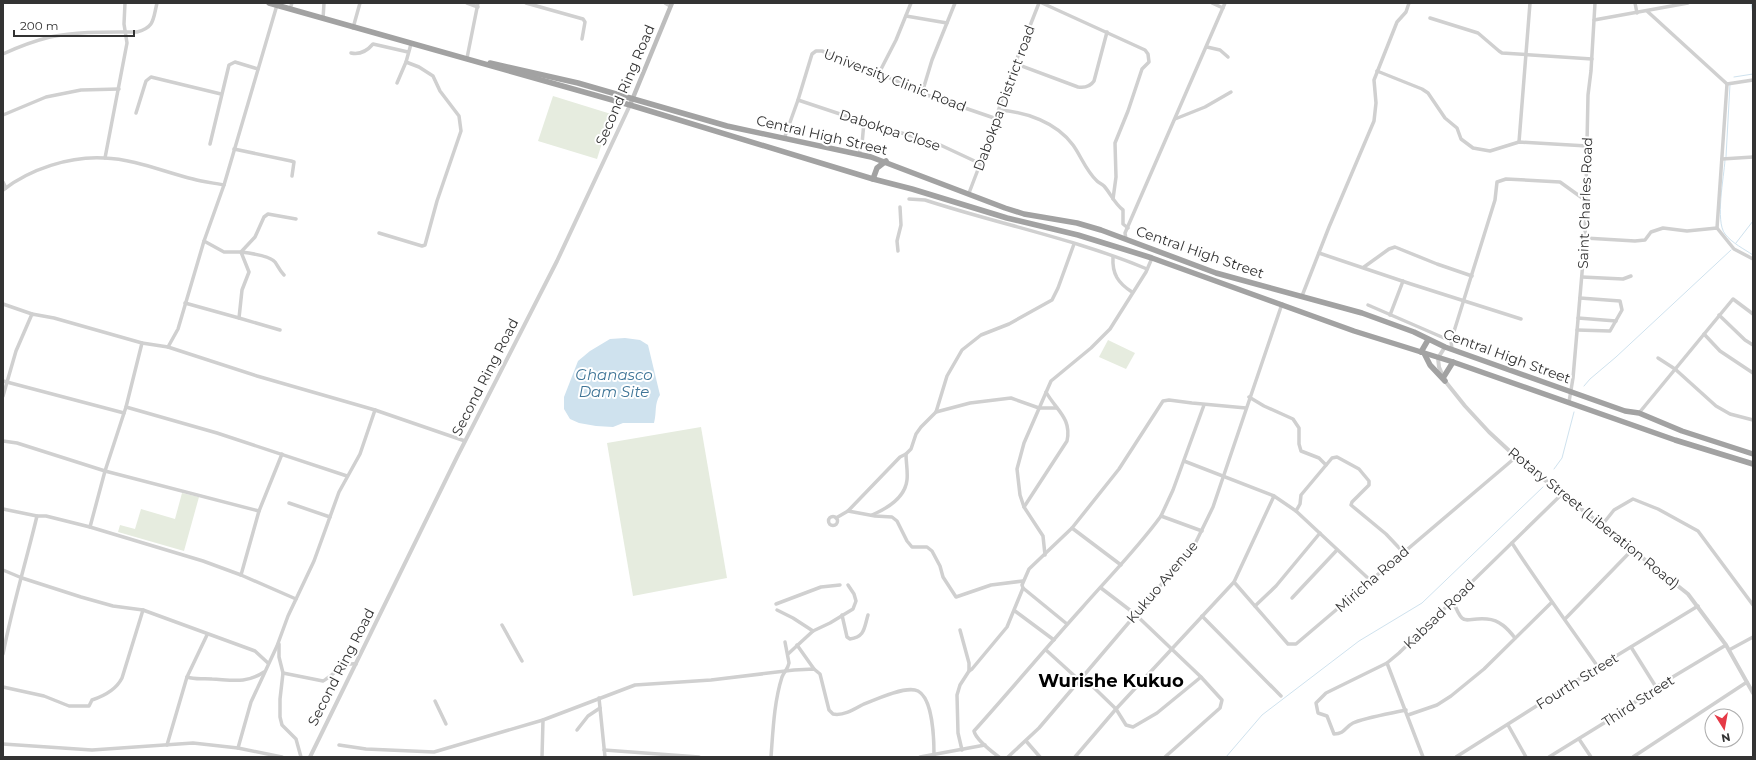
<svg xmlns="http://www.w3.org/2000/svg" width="1756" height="760" viewBox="0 0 1756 760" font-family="Montserrat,sans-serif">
	<rect width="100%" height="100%" fill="#fff"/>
	<g fill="#e6ecdf">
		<polygon points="553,96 611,114 597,159 538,141"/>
		<polygon points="1108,340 1135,353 1126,369 1099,357"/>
		<polygon points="701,427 727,578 633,596 607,443"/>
		<polygon points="182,493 199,497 184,551 118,532 120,525 135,529 141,509 175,519"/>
	</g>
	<path fill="#cfe2ee" d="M 625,338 L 640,340 L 648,345 L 660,395 C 654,404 657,412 654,423 L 623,423 L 613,427 L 596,426 L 579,423 L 570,419 L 564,409 L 564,397 L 578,361 L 590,351 L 610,339 Z"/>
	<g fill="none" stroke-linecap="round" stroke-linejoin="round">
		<g stroke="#cfe2ee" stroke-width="1">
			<polyline points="1751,3 1753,14"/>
			<polyline points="3,23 3,27"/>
			<polyline points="1734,77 1753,74"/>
			<polyline points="1726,157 1730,84"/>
			<path d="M 1725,160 C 1724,177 1715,221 1725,234 C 1732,243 1744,249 1753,255"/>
			<polyline points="1736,243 1753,221"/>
			<polyline points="1584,386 1590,379 1616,357 1731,250"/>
			<polyline points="1554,469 1562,458 1574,412"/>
			<polyline points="1226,757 1262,715 1359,641 1422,603 1543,487"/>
		</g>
		<g stroke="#d0d0d0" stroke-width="3.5">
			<polyline points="467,3 478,7"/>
			<polyline points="526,3 583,19 585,22 582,39"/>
			<polyline points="665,3 670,6"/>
			<polyline points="1042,3 1145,50 1148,54 1149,62 1142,69 1128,111 1115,143 1116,177 1113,199"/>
			<polyline points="1212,3 1223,8"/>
			<polyline points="1635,3 1637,13"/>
			<polyline points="290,9 292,3"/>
			<polyline points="1647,11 1727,84"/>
			<polyline points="906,16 947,23"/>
			<polyline points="1430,18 1478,33 1499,51 1502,53 1592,59"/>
			<polyline points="323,19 324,3"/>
			<polyline points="1594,20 1688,3"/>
			<polyline points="353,28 360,3"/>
			<polyline points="1207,47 1220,50 1228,57"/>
			<path d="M 351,53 C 360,55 367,51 373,44 L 408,52"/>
			<path d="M 3,54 C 18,47 34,41 50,37 C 78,31 109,32 137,32 C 155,27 153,19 157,3"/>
			<polyline points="467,58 478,3"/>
			<path d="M 1016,64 L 1078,87 C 1085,88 1090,87 1094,81 L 1107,32"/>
			<polyline points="1377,71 1422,89 1428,93 1445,118 1457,128 1461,139 1473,148 1490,151 1519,142 1587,146"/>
			<polyline points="879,73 896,40 911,3"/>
			<polyline points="397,83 406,62 411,44"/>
			<polyline points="1727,84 1753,80"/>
			<polyline points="922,93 932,60 955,3"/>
			<polyline points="798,100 864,122 936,143 981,164"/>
			<path d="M 999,110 C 1026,112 1056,122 1073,145 C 1081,156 1086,171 1097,181 C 1099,183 1102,184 1104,186 C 1111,194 1114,203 1123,210 L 1123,224 L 1128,228"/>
			<polyline points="136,113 146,81 151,77 221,94"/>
			<polyline points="3,115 46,97 81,90 119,89"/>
			<polyline points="1175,119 1205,107 1231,92"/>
			<polyline points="784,139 798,100 812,54 816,51 822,51 879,73 927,95 997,119"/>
			<polyline points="1519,142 1530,3"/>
			<polyline points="210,144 229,65 235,62 258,69"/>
			<polyline points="234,149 291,161 294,162 292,176"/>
			<polyline points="859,154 862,144 864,122"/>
			<polyline points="105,158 127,43 124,24 125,3"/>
			<polyline points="1722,159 1753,157"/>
			<polyline points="3,182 6,188"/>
			<path d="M 3,190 C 30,169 70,156 104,158 C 135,159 164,172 193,179 C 203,182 214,183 224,185"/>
			<polyline points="969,193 990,138 1005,89 1039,3"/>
			<path d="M 909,199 L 925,200 C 998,224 1076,239 1147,269"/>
			<polyline points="1717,228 1727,84"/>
			<polyline points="379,233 422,246 425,245 437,201 461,131 459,116 440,91 433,76 419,67 406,62"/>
			<polyline points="1585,238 1635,241 1645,240 1651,232 1663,228 1687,231 1717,228 1734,249 1753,259"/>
			<polyline points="1126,239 1125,233 1225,3"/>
			<polyline points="204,241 224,252 241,252 255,237 264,217 268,214 296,219"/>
			<polyline points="898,251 897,241 901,225 900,207"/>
			<polyline points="1319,253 1411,284 1521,319"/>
			<path d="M 1113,257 C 1112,274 1118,283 1132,292"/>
			<polyline points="1364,267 1389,249 1395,247 1437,264 1472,276"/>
			<polyline points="1582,277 1623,279 1631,276"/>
			<polyline points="1302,296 1329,227 1374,121 1376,103 1374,80 1397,22 1406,12 1409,3"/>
			<polyline points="185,303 239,318"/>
			<polyline points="3,304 32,314"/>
			<polyline points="1368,305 1451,341"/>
			<polyline points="1390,315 1403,281"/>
			<polyline points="1719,315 1745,340 1753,345"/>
			<polyline points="1578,318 1616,321"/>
			<path d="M 280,330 L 239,318 L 242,290 L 249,272 L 241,252 C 249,253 270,256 275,262 C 278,266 279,270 284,275"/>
			<polyline points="1577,330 1610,331 1622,310 1620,301 1580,298"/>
			<polyline points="1704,334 1720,351 1753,373"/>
			<polyline points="168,347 257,376 375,410 465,441"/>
			<polyline points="1452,349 1451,341 1495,200 1497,182 1506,179 1560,182 1585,200"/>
			<polyline points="1658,358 1675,369 1716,406 1730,414 1753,420"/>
			<polyline points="3,381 124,413"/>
			<polyline points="3,396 16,351 32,314 54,318 142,343"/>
			<polyline points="1249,397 1264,406 1293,419 1299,428 1299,444 1301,451 1319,458 1326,465"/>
			<polyline points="1569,402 1573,378 1585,238 1588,95 1591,71 1595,3"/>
			<polyline points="126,407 217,433 347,476"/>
			<polyline points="936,412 970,403 1011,398 1039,408 1057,408"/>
			<polyline points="1639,413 1733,299 1753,314"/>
			<polyline points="3,441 17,443 105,471 259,511"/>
			<polyline points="1184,461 1274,496 1296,511 1371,581"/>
			<polyline points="289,503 330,517"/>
			<path d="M 1024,507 L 1067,441 C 1072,418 1056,410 1046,392"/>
			<polyline points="3,509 37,516 46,516 90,527 203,561 241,575 296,599"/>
			<polyline points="848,511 875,516 892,517 897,521 907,541 912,547 927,547 932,551 940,566 943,577 956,597 991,585 1023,581"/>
			<polyline points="1296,511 1300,504 1301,495 1332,458 1337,457 1359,469 1369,481 1369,485 1352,502 1351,505 1386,534 1403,552"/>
			<path d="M 872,515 C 886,509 905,498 907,480 C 908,471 906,463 906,454"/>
			<polyline points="1161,516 1173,490 1204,405"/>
			<circle cx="833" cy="521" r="4.5"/>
			<polyline points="836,518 848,511 900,457 906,454 911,449 916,434 921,427 936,412 947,376 962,350 981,335 1009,324 1052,300 1058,288 1074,244"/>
			<polyline points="1602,525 1614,510 1633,499 1658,509 1698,531 1753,605"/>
			<polyline points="90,527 105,471 126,407 142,343 168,347 178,329 204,241 224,185 277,5"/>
			<polyline points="1072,528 1121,565"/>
			<path d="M 1512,543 C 1539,585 1569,625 1598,667"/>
			<polyline points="1045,555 1043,536 1024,507 1020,495 1017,469 1024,443 1051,381 1091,348 1110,329 1146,272 1152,258"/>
			<polyline points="3,570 22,578 81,597 113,606 143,610 255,651 268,663"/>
			<polyline points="241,575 259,511 282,454"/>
			<polyline points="1234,582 1288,644 1296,644 1516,457"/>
			<polyline points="1023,588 1067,624"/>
			<polyline points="1101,588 1135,614 1201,677 1222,700 1220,708 1165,757"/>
			<polyline points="1292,598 1337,550"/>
			<path d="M 1453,601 C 1464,629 1464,617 1487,619 C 1500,620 1508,629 1515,638"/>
			<polyline points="776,604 821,587 840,585"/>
			<polyline points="1255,606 1276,586 1320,533"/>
			<polyline points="777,610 793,618 813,631"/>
			<polyline points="1015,611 1054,640"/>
			<path d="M 842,615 L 847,637 L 850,639 C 865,637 864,628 868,615"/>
			<polyline points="1202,616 1281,696"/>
			<polyline points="1565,619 1632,550"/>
			<polyline points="502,625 522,661"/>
			<polyline points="960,630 969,663 969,671 960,685 957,695 958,733 962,750"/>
			<polyline points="279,644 279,657 283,673 280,699 280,717 282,725 296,739 301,757"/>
			<polyline points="797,645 814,669"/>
			<polyline points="1631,647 1656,687"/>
			<polyline points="1046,650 1079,680"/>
			<polyline points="1729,650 1753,637"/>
			<path d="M 3,654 C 12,607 26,562 37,516"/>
			<polyline points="788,654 813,631 830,623 853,609 856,601 854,594 848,585"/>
			<path d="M 1387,663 L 1326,693 L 1316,703 L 1318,713 L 1327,716 L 1334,734 C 1345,734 1345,727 1353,723 C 1363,718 1393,713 1406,710"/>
			<polyline points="969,671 972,669 1007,627 1023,588 1022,585 1029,569 1072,528 1119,469 1163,401 1169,400 1192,403 1246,408"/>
			<path d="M 283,673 L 323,681 C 334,675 342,662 356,664"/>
			<path d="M 187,677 C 196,680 203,678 212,679 C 232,680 246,684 264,672"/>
			<polyline points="1083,677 1116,709 1126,725 1133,727 1157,713 1201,677"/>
			<path d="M 3,687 L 44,696 L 69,706 L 89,706 L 92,700 C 104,696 116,690 122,678 L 143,610"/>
			<polyline points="599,698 605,757"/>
			<polyline points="435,701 446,724"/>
			<polyline points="1408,715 1437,705 1451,696 1484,669 1551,603"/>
			<polyline points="1508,725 1526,757"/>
			<polyline points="577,730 588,716 600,708"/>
			<polyline points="1579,739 1591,757"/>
			<polyline points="1026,741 1040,757"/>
			<polyline points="3,744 92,750 193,743 238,748 282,757"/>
			<polyline points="167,745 187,677 207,635"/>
			<path d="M 339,745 L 366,749 L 434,752 L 543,720 L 635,685 L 711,680 L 794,670 L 814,669 L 820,674 L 829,710 L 833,714 C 843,716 853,710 862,705 C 874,700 906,685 918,691 C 933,699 934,740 934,755"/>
			<polyline points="238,748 251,702 277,646 288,616 314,561 339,492 360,454 375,410"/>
			<polyline points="604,750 699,757"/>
			<polyline points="542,757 543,720"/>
			<path d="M 771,757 C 773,731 774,702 782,677 C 784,672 788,669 789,663 L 785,642"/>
			<polyline points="920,757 985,745"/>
			<path d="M 999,757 C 991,751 976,740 974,731 C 1010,691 1045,649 1081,609 C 1108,578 1137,549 1161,516 L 1202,531"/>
			<polyline points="1008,757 1039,728 1194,546 1213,507 1282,304"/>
			<polyline points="1075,757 1116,709 1234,582 1274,496"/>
			<polyline points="1423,757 1387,663 1399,653 1563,493"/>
			<polyline points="1456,757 1598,667 1698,606"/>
			<polyline points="1549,757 1617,715 1656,687 1726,645"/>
			<polyline points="1633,757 1747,682"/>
		</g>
		<g stroke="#d0d0d0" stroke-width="4">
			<polyline points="1445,347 1438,358 1439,367 1445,381 1465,406 1489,432 1516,457 1688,594 1726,645 1753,693"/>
			<polyline points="310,757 457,457 557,261 630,105"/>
		</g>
		<polyline stroke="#bdbdbd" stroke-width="4.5" points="630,105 672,3"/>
		<g stroke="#a2a2a2" stroke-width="5.5">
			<polyline points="269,3 630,105 873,179 912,189 1007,218 1078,235 1152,258 1354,331 1453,362 1675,440 1753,464"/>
			<polyline points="490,63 578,83 727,126 871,157 1005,208 1024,214 1077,223 1101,230 1216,273 1362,313 1414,332 1445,347 1625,411 1639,413 1682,431 1753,454"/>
			<polyline points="873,179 877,168 886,161"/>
			<polyline points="1421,352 1428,340"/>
			<polyline points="1424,353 1430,365 1445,381"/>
			<polyline points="1443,378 1453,362"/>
		</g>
	</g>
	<g text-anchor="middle" stroke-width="4" stroke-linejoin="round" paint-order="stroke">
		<g font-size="14" fill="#333" stroke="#fff">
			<text transform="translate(895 80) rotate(21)" y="5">University Clinic Road</text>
			<text transform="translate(625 85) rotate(-67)" y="5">Second Ring Road</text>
			<text transform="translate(1004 98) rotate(-70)" y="5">Dabokpa District road</text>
			<text transform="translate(890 130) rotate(18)" y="5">Dabokpa Close</text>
			<text transform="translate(822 135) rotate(13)" y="5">Central High Street</text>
			<text transform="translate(1585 203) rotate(-88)" y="5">Saint Charles Road</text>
			<text transform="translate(1200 252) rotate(19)" y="5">Central High Street</text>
			<text transform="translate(1507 356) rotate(20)" y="5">Central High Street</text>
			<text transform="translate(485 377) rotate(-63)" y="5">Second Ring Road</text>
			<text transform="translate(1594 518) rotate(39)" y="5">Rotary Street (Liberation Road)</text>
			<text transform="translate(1372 579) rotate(-41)" y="5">Miricha Road</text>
			<text transform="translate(1162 582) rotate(-50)" y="5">Kukuo Avenue</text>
			<text transform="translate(1439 614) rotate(-44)" y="5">Kabsad Road</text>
			<text transform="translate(341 667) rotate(-63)" y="5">Second Ring Road</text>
			<text transform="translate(1577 681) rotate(-32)" y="5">Fourth Street</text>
			<text transform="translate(1638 701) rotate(-33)" y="5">Third Street</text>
		</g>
		<g font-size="15" font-style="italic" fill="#3f7597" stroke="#fff">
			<text x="614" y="380">Ghanasco<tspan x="614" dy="17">Dam Site</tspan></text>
		</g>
		<g font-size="18" font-weight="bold" fill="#000" stroke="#fff">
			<text x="1111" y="687">Wurishe Kukuo</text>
		</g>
	</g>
	<rect width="1756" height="760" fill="none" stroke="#333333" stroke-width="8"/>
	<g transform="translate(1724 728) rotate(169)"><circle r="19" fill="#ffffff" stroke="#adadad"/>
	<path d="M0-3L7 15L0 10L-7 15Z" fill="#e63946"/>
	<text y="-6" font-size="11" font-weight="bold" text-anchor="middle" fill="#333333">N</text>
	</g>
	<path d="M14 30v6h120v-6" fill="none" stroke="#333333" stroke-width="2"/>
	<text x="20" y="30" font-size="12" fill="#333333" stroke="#ffffff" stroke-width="3" paint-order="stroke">200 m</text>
</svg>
